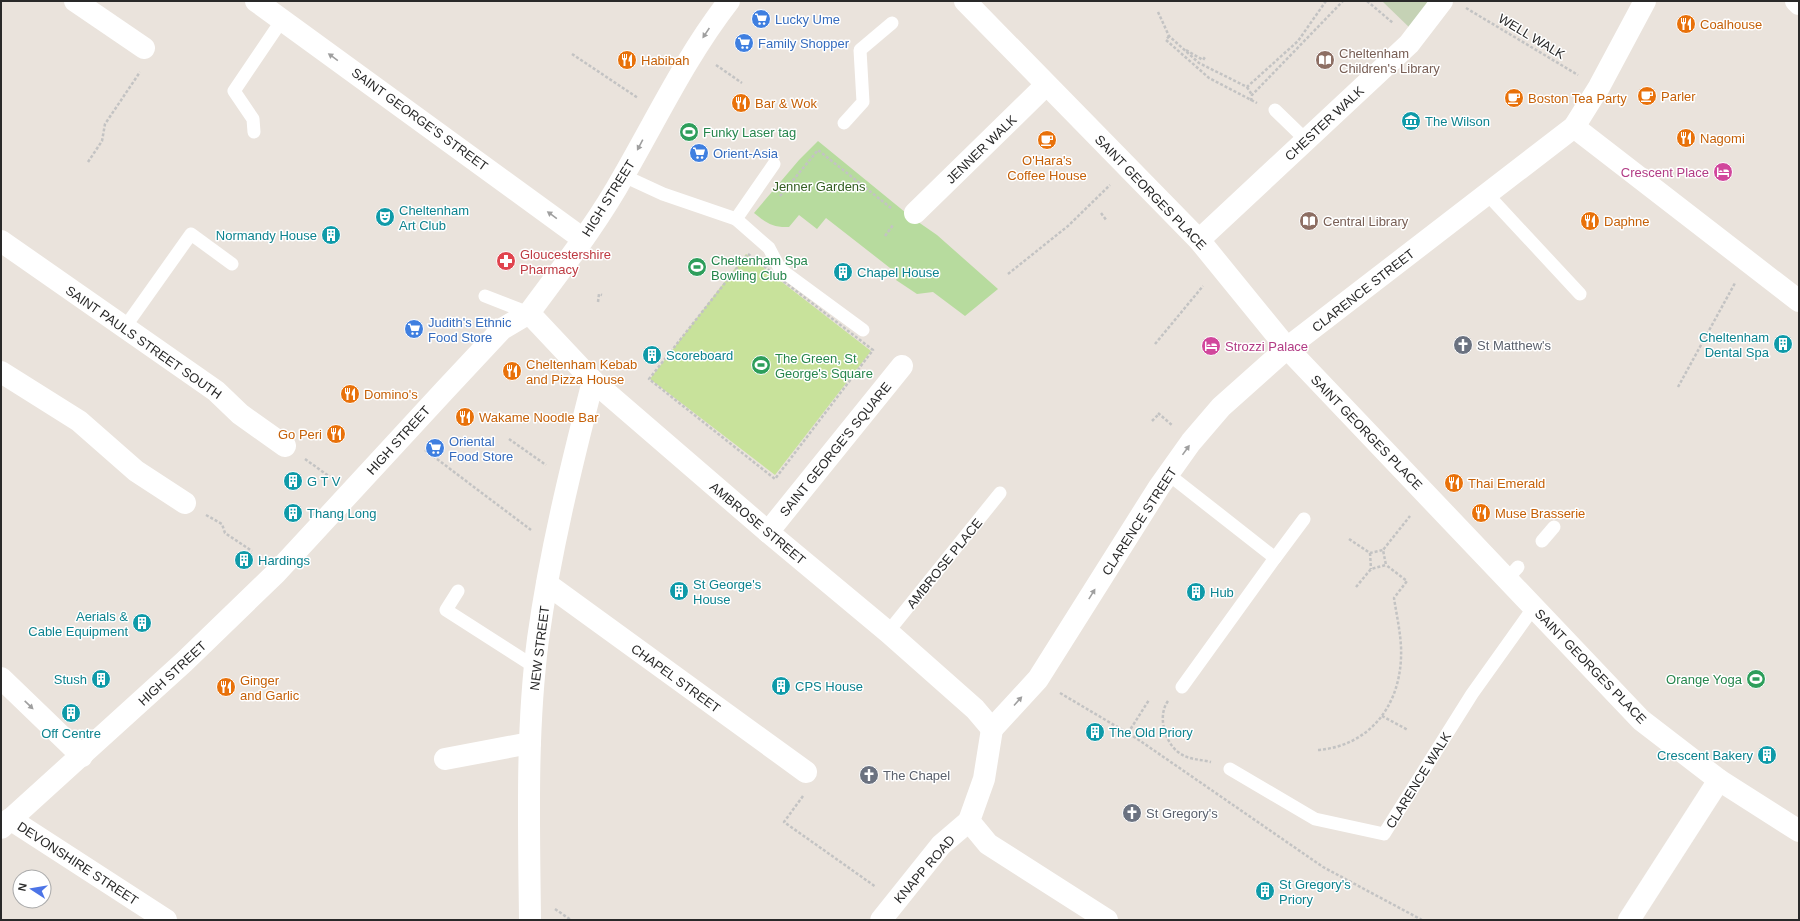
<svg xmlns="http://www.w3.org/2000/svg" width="1800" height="921" viewBox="0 0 1800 921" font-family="Arial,sans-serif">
	<rect width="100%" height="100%" fill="#eae3dc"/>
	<path fill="#b7db9e" d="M 818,141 L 911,217 L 937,235 L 998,289 L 965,316 L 933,292 L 917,294 L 896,280 L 899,275 L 826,218 L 817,229 L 799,215 L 789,227 C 773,228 765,222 754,213 L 799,160 Z"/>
	<polygon fill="#c5d2b5" points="1382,1 1441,1 1412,30"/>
	<polygon fill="#c8e29b" points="746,254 871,351 775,475 650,379"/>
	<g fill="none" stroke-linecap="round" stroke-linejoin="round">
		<g stroke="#c3c3c3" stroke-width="2.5" stroke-dasharray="3 2" stroke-linecap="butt">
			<polyline points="1367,1 1393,23"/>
			<polyline points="1466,8 1578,75"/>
			<polyline points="1158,12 1169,36 1199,63 1247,87 1298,41 1326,1"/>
			<polyline points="1169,36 1166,40 1209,78 1257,103"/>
			<polyline points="1186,50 1203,60 1205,57"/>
			<polyline points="572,54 638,98"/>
			<polyline points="716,65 742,83"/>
			<polyline points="1247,87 1252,95"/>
			<polyline points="1251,101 1252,95 1343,1"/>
			<polyline points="88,162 102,141 105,124 140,72"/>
			<polyline points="780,196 818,150 891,208"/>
			<polyline points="1101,213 1107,221"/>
			<polyline points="885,236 893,225"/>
			<polygon points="748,254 873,350 775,479 649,379"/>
			<polyline points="1008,274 1068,226 1110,185"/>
			<polyline points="598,302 599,294 602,295"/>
			<polyline points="1155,344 1203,286"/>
			<polyline points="1678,387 1735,283"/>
			<polyline points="1158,413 1173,426"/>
			<polyline points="1152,421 1159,414"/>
			<polyline points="509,439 546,465"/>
			<polyline points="425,450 531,530"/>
			<polyline points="305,459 330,477"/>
			<polyline points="206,515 222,524 225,533 252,551"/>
			<polyline points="1349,539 1370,553 1383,550"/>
			<polyline points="1370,553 1371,569"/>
			<polyline points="1356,587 1371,569 1386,565 1383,550 1410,516"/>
			<polyline points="1060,693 1136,738 1323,867 1422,920"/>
			<path d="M 1168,701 C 1157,716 1165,742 1178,752 C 1188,760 1199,759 1211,762"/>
			<polyline points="1382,716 1408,730"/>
			<polyline points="1128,733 1149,700"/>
			<path d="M 1318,750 C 1368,746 1399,708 1401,658 C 1402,638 1397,618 1394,598 L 1407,581 L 1386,565"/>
			<polyline points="803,796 784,822 876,887"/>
			<polyline points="555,909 571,920"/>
		</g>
		<g stroke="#fff" stroke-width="13">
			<polyline points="1275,110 1306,140"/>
			<polyline points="844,123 863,102 860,50 892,23"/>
			<polyline points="254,132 253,119 234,91 282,20"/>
			<polyline points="774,164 736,219 769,248 780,269 863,330"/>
			<polyline points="624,176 663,194 736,219"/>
			<polyline points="1487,194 1580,294"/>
			<polyline points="485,296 529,313"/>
			<polyline points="125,327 191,234 232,264"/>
			<polyline points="1168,474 1275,558 1182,687"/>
			<polyline points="1542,541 1554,527"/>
			<polyline points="1275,558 1304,519"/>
			<polyline points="1507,579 1518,567"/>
			<polyline points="458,591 446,610 535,667"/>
			<polyline points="888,632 1000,493"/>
			<polyline points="1230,769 1315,819 1384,834 1472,694 1534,607"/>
		</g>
		<g stroke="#fff" stroke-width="22">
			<polyline points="75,1 144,48"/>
			<polyline points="256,1 583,239"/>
			<polyline points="965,1 1199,240 1287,348 1574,127 1599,87 1645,1"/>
			<polyline points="1796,1 1799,4"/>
			<polyline points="1574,127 1799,301"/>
			<polyline points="915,213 1046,85"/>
			<polyline points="1199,240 1409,44 1442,1"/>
			<polyline points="1,241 216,391 240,414 285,446"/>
			<path d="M 529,313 C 562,268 597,224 624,175 C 658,116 687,55 729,1"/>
			<polyline points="1,372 79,421 136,471 185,503"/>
			<polyline points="768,532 902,366"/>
			<polyline points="547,584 806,772"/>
			<polyline points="1,678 82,756"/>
			<polyline points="992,729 984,779 969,821 988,844 1107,920"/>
			<polyline points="445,759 530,743"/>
			<polyline points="10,819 166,920"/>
			<path d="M 530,920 C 529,827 526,731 538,639 C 550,552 571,467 593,381"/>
			<polyline points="881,920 941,845 969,821"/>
			<polyline points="1629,920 1719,780"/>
		</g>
		<polyline stroke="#fff" stroke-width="22" points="1,828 184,662 276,573 444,391 502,329 529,313 593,381 768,532 888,632 975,709 992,729 1038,679 1159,487 1191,442 1221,407 1287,348 1641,720 1719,780 1799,831"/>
	</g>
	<defs><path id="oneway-solid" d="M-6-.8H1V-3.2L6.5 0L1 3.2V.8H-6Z"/></defs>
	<g fill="#9f9f9f">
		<use href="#oneway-solid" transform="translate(706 33) rotate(124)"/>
		<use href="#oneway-solid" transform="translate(333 57) rotate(-144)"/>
		<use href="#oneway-solid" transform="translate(640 145) rotate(118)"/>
		<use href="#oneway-solid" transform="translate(552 215) rotate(-144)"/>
		<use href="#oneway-solid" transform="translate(1186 450) rotate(-54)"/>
		<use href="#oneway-solid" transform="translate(1092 594) rotate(-58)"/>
		<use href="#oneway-solid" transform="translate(1018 701) rotate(-48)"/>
		<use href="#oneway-solid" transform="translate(29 705) rotate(44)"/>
	</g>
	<defs>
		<symbol id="supermarket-disc" viewBox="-11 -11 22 22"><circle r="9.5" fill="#3f7fe0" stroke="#fff"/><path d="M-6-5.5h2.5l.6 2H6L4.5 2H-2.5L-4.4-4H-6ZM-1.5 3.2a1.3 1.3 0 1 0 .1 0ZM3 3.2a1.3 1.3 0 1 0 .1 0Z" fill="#fff"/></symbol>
		<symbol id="restaurant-disc" viewBox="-11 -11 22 22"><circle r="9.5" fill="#e8710a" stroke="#fff"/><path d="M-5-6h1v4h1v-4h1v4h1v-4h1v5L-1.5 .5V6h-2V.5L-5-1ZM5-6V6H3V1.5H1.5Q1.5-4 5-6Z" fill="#fff"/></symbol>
		<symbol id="library-disc" viewBox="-11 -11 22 22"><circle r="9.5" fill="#8d6e63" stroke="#fff"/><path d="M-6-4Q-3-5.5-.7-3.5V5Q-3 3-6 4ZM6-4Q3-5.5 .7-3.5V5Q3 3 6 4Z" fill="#fff"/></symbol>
		<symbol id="cafe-disc" viewBox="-11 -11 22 22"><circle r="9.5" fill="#e8710a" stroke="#fff"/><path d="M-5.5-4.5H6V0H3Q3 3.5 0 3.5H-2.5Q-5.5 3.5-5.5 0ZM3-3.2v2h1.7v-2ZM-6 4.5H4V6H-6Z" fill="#fff"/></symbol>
		<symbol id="museum-disc" viewBox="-11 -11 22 22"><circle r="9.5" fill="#0f9aa8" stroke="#fff"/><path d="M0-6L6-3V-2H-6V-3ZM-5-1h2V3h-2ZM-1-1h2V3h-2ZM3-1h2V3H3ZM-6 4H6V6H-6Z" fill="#fff"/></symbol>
		<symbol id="stadium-disc" viewBox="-11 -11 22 22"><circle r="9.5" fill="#2e9e5b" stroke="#fff"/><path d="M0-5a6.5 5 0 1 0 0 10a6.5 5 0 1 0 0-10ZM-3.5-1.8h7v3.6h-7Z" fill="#fff"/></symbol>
		<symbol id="hotel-disc" viewBox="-11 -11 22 22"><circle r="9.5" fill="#d1479c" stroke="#fff"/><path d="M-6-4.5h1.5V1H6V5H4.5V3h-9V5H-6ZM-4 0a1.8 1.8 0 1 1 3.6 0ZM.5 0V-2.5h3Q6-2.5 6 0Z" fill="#fff"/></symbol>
		<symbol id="theatre-disc" viewBox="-11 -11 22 22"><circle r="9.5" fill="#0f9aa8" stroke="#fff"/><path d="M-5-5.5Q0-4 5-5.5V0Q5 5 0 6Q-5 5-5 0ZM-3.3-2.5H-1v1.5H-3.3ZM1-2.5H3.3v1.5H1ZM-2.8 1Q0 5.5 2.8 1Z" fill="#fff"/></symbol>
		<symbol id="building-disc" viewBox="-11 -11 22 22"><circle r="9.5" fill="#0f9aa8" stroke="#fff"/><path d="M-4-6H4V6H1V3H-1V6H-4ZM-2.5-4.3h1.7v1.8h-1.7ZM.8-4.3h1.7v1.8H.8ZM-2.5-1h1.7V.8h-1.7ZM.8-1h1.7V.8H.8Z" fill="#fff"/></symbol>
		<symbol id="pharmacy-disc" viewBox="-11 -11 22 22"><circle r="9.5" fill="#e0444e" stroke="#fff"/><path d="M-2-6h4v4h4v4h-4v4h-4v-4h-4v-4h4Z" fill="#fff"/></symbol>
		<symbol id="church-disc" viewBox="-11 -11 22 22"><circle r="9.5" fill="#6b7280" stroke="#fff"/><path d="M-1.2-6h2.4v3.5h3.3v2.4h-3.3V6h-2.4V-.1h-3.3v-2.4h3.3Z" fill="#fff"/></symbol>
	</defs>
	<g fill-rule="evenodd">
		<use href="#supermarket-disc" x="750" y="8" width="22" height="22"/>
		<use href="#restaurant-disc" x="1675" y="13" width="22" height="22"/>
		<use href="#supermarket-disc" x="733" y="32" width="22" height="22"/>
		<use href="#restaurant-disc" x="616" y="49" width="22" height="22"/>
		<use href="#library-disc" x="1314" y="49" width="22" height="22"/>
		<use href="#cafe-disc" x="1636" y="85" width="22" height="22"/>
		<use href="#cafe-disc" x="1503" y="87" width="22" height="22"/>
		<use href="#restaurant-disc" x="730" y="92" width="22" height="22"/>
		<use href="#museum-disc" x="1400" y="110" width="22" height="22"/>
		<use href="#stadium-disc" x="678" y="121" width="22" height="22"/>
		<use href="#restaurant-disc" x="1675" y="127" width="22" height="22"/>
		<use href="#cafe-disc" x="1036" y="129" width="22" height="22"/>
		<use href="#supermarket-disc" x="688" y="142" width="22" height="22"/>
		<use href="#hotel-disc" x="1712" y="161" width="22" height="22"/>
		<use href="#theatre-disc" x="374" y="206" width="22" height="22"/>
		<use href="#library-disc" x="1298" y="210" width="22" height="22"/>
		<use href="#restaurant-disc" x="1579" y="210" width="22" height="22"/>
		<use href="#building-disc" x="320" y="224" width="22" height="22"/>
		<use href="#pharmacy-disc" x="495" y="250" width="22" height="22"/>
		<use href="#stadium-disc" x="686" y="256" width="22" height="22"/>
		<use href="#building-disc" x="832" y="261" width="22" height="22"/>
		<use href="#supermarket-disc" x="403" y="318" width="22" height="22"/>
		<use href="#building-disc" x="1772" y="333" width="22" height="22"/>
		<use href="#church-disc" x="1452" y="334" width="22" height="22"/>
		<use href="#hotel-disc" x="1200" y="335" width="22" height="22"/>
		<use href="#building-disc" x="641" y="344" width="22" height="22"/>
		<use href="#stadium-disc" x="750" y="354" width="22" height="22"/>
		<use href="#restaurant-disc" x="501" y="360" width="22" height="22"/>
		<use href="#restaurant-disc" x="339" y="383" width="22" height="22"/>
		<use href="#restaurant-disc" x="454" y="406" width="22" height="22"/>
		<use href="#restaurant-disc" x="325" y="423" width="22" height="22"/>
		<use href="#supermarket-disc" x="424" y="437" width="22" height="22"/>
		<use href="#building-disc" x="282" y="470" width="22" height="22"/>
		<use href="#restaurant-disc" x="1443" y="472" width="22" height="22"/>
		<use href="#building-disc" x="282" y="502" width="22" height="22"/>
		<use href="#restaurant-disc" x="1470" y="502" width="22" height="22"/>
		<use href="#building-disc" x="233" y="549" width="22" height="22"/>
		<use href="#building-disc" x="668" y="580" width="22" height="22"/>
		<use href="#building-disc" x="1185" y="581" width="22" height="22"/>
		<use href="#building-disc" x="131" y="612" width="22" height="22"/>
		<use href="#building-disc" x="90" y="668" width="22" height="22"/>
		<use href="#stadium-disc" x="1745" y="668" width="22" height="22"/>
		<use href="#building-disc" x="770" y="675" width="22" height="22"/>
		<use href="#restaurant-disc" x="215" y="676" width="22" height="22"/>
		<use href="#building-disc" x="60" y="702" width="22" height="22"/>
		<use href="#building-disc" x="1084" y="721" width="22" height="22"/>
		<use href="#building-disc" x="1756" y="744" width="22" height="22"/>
		<use href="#church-disc" x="858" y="764" width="22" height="22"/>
		<use href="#church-disc" x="1121" y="802" width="22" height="22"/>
		<use href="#building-disc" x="1254" y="880" width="22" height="22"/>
	</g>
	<g text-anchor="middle" stroke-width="3" stroke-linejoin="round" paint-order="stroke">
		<g font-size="13" fill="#366cbe" stroke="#fff" text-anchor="start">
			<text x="775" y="24">Lucky Ume</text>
			<text x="758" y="48">Family Shopper</text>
			<text x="713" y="158">Orient-Asia</text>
			<text x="428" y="327">Judith's Ethnic<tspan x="428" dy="15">Food Store</tspan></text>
			<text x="449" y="446">Oriental<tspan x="449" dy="15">Food Store</tspan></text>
		</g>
		<g font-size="13" fill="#c56008" stroke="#fff" text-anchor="start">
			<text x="1700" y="29">Coalhouse</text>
			<text x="641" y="65">Habibah</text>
			<text x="1661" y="101">Parler</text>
			<text x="1528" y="103">Boston Tea Party</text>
			<text x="755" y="108">Bar &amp; Wok</text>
			<text x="1700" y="143">Nagomi</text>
			<text x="1047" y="165" text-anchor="middle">O'Hara's<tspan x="1047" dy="15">Coffee House</tspan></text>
			<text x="1604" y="226">Daphne</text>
			<text x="526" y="369">Cheltenham Kebab<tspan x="526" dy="15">and Pizza House</tspan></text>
			<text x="364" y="399">Domino's</text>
			<text x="479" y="422">Wakame Noodle Bar</text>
			<text x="322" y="439" text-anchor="end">Go Peri</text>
			<text x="1468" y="488">Thai Emerald</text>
			<text x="1495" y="518">Muse Brasserie</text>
			<text x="240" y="685">Ginger<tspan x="240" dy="15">and Garlic</tspan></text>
		</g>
		<g font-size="13" fill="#292929" stroke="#fff">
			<text transform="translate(1532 36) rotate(31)" y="5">WELL WALK</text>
			<text transform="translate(420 119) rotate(36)" y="5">SAINT GEORGE'S STREET</text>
			<text transform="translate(1324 123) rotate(-43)" y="5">CHESTER WALK</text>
			<text transform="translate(981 149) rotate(-44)" y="5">JENNER WALK</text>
			<text transform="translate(1151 192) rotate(46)" y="5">SAINT GEORGES PLACE</text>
			<text transform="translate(608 198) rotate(-58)" y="5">HIGH STREET</text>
			<text transform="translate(1363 290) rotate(-38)" y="5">CLARENCE STREET</text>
			<text transform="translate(144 342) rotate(35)" y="5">SAINT PAULS STREET SOUTH</text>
			<text transform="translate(1367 432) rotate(46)" y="5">SAINT GEORGES PLACE</text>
			<text transform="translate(398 440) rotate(-48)" y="5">HIGH STREET</text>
			<text transform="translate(835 449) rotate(-51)" y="5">SAINT GEORGE'S SQUARE</text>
			<text transform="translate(1139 521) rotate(-57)" y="5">CLARENCE STREET</text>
			<text transform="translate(758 523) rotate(40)" y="5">AMBROSE STREET</text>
			<text transform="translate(944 563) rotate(-51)" y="5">AMBROSE PLACE</text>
			<text transform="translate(539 648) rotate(-83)" y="5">NEW STREET</text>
			<text transform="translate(1591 666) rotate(46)" y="5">SAINT GEORGES PLACE</text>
			<text transform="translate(172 673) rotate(-43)" y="5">HIGH STREET</text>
			<text transform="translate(676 678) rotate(36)" y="5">CHAPEL STREET</text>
			<text transform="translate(1418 780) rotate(-58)" y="5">CLARENCE WALK</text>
			<text transform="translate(78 863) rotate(33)" y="5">DEVONSHIRE STREET</text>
			<text transform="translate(924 869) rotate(-49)" y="5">KNAPP ROAD</text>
		</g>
		<g font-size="13" fill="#785e54" stroke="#fff" text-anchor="start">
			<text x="1339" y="58">Cheltenham<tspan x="1339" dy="15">Children's Library</tspan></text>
			<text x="1323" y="226">Central Library</text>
		</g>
		<g font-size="13" fill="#0d838f" stroke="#fff" text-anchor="start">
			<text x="1425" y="126">The Wilson</text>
			<text x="399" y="215">Cheltenham<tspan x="399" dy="15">Art Club</tspan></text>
			<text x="317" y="240" text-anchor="end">Normandy House</text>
			<text x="857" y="277">Chapel House</text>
			<text x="1769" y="342" text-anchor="end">Cheltenham<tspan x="1769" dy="15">Dental Spa</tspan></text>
			<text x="666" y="360">Scoreboard</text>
			<text x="307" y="486">G T V</text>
			<text x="307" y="518">Thang Long</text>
			<text x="258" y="565">Hardings</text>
			<text x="693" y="589">St George's<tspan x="693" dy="15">House</tspan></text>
			<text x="1210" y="597">Hub</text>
			<text x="128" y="621" text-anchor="end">Aerials &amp;<tspan x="128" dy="15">Cable Equipment</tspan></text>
			<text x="87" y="684" text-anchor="end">Stush</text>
			<text x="795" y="691">CPS House</text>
			<text x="1109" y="737">The Old Priory</text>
			<text x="71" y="738" text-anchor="middle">Off Centre</text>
			<text x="1753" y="760" text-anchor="end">Crescent Bakery</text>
			<text x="1279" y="889">St Gregory's<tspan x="1279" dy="15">Priory</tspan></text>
		</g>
		<g font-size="13" fill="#27864d" stroke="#fff" text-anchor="start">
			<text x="703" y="137">Funky Laser tag</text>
			<text x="711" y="265">Cheltenham Spa<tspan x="711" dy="15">Bowling Club</tspan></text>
			<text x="775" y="363">The Green, St<tspan x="775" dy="15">George's Square</tspan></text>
			<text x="1742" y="684" text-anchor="end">Orange Yoga</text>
		</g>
		<g font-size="13" fill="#b23c85" stroke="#fff" text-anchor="end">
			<text x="1709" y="177">Crescent Place</text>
			<text x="1225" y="351" text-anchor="start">Strozzi Palace</text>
		</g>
		<g font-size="13" fill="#325e21" stroke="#fff">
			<text x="819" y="191">Jenner Gardens</text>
		</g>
		<g font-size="13" fill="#be3a42" stroke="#fff" text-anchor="start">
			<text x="520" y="259">Gloucestershire<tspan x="520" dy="15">Pharmacy</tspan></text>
		</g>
		<g font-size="13" fill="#5b616d" stroke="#fff" text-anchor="start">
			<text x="1477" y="350">St Matthew's</text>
			<text x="883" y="780">The Chapel</text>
			<text x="1146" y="818">St Gregory's</text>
		</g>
	</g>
	<rect width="1800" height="921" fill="none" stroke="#292929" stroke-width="4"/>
	<g transform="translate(32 889) rotate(282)"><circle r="19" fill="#ffffff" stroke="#a9a9a9"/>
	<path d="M0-3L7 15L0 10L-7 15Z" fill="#4c74e7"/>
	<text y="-6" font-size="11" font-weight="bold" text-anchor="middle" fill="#292929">N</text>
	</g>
</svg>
